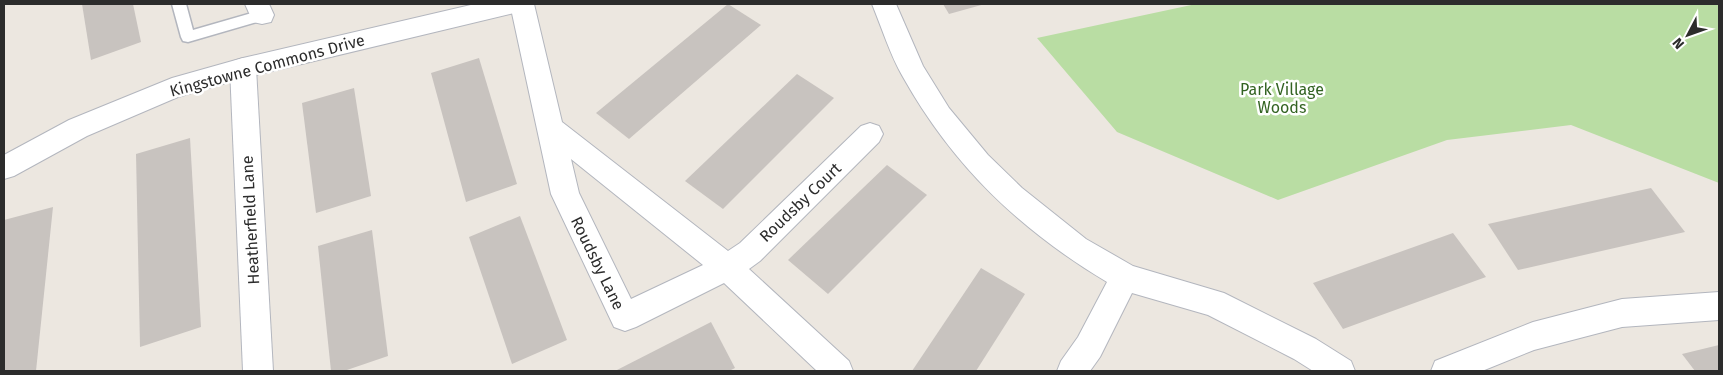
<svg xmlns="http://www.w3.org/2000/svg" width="1723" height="375" viewBox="0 0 1723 375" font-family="'Fira Sans',sans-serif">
	<rect width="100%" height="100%" fill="#ece7e0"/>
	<polygon fill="#b9dda3" points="1196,4 1719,4 1719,183 1571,125 1447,140 1278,200 1117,132 1037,38"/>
	<g fill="#c8c3bf">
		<polygon points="82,4 133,4 141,42 91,60"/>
		<polygon points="728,4 761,25 629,139 596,113"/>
		<polygon points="943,4 985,4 949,14"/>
		<polygon points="479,58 517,184 466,202 431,73"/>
		<polygon points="797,74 834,98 723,209 685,181"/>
		<polygon points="354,88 371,196 316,213 302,103"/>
		<polygon points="190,138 201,327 140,347 136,154"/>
		<polygon points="887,165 927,195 828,294 788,260"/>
		<polygon points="1651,188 1685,232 1518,270 1488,224"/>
		<polygon points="53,207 36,371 4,371 4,220"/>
		<polygon points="520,216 567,340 512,364 469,237"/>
		<polygon points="372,230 388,356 344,371 331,371 318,246"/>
		<polygon points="1453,233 1486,277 1343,329 1313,283"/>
		<polygon points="981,268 1025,294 976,371 912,371"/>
		<polygon points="711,322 735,368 729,371 615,371"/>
		<polygon points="1719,345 1719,371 1695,371 1682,354"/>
	</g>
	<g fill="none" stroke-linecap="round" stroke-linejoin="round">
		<defs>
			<polygon id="lane" points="172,4 186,4 193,30 262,10 267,11 269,15 267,19 188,42 183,41 181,37"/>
			<g id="street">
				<polygon points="245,4 269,4 274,15 271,22 262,24 253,22"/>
				<path d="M 510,4 L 534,4 L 562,122 L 728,251 L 740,243 L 861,126 L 870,123 L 879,126 L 883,134 L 879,142 L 760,261 L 749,269 L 849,361 L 853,371 L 817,371 L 724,283 L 636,327 L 625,331 L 614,327 L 551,194 ZM 571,159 L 703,265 L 631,299 L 579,193 Z"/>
				<path d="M 872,4 L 896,4 L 923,66 L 949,108 L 988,155 L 1022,188 L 1086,239 L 1133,266 L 1224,293 L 1316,339 L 1351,361 L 1355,371 L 1313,371 L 1294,359 L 1208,315 L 1132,293 L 1100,357 L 1090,371 L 1057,371 L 1061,361 L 1078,337 L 1107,282 C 1020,230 953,166 903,77 C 890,55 882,28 872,4 Z"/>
				<polygon points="243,58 252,61 256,68 273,371 243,371 230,68 234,61"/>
				<polygon points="1719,292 1719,320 1622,327 1534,350 1482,371 1431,371 1435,361 1533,322 1622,299"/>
			</g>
			<polygon id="secondary" points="475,4 526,4 523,11 514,13 243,78 178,97 87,136 14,176 4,179 4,155 69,120 172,78 243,58"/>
		</defs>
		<use href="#lane" stroke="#b3b6be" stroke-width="3"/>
		<use href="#street" stroke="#b3b6be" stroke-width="2"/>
		<use href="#secondary" stroke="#b3b6be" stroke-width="2"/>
		<use href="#lane" fill="#fff" fill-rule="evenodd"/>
		<use href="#street" fill="#fff" fill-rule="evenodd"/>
		<use href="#secondary" fill="#fff" fill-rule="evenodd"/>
	</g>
	<g text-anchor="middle" stroke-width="5" stroke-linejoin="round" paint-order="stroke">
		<g font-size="16" fill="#2c2c2c" stroke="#fff">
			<text transform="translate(267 65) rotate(-15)" y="6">Kingstowne Commons Drive</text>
			<text transform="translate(800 202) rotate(-44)" y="6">Roudsby Court</text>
			<text transform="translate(250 220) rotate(-93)" y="6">Heatherfield Lane</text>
			<text transform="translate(598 263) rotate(64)" y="6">Roudsby Lane</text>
		</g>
		<g font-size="16" fill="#336322" stroke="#fff">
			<text x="1282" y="95">Park Village<tspan x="1282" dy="18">Woods</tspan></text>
		</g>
	</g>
	<rect width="1723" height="375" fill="none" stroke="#2c2c2c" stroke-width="10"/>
	<g transform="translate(1688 35) rotate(229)" stroke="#ffffff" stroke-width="4" paint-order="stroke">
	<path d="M0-4L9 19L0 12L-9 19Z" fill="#2c2c2c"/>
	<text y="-8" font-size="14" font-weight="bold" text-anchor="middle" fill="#2c2c2c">N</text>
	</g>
</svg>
